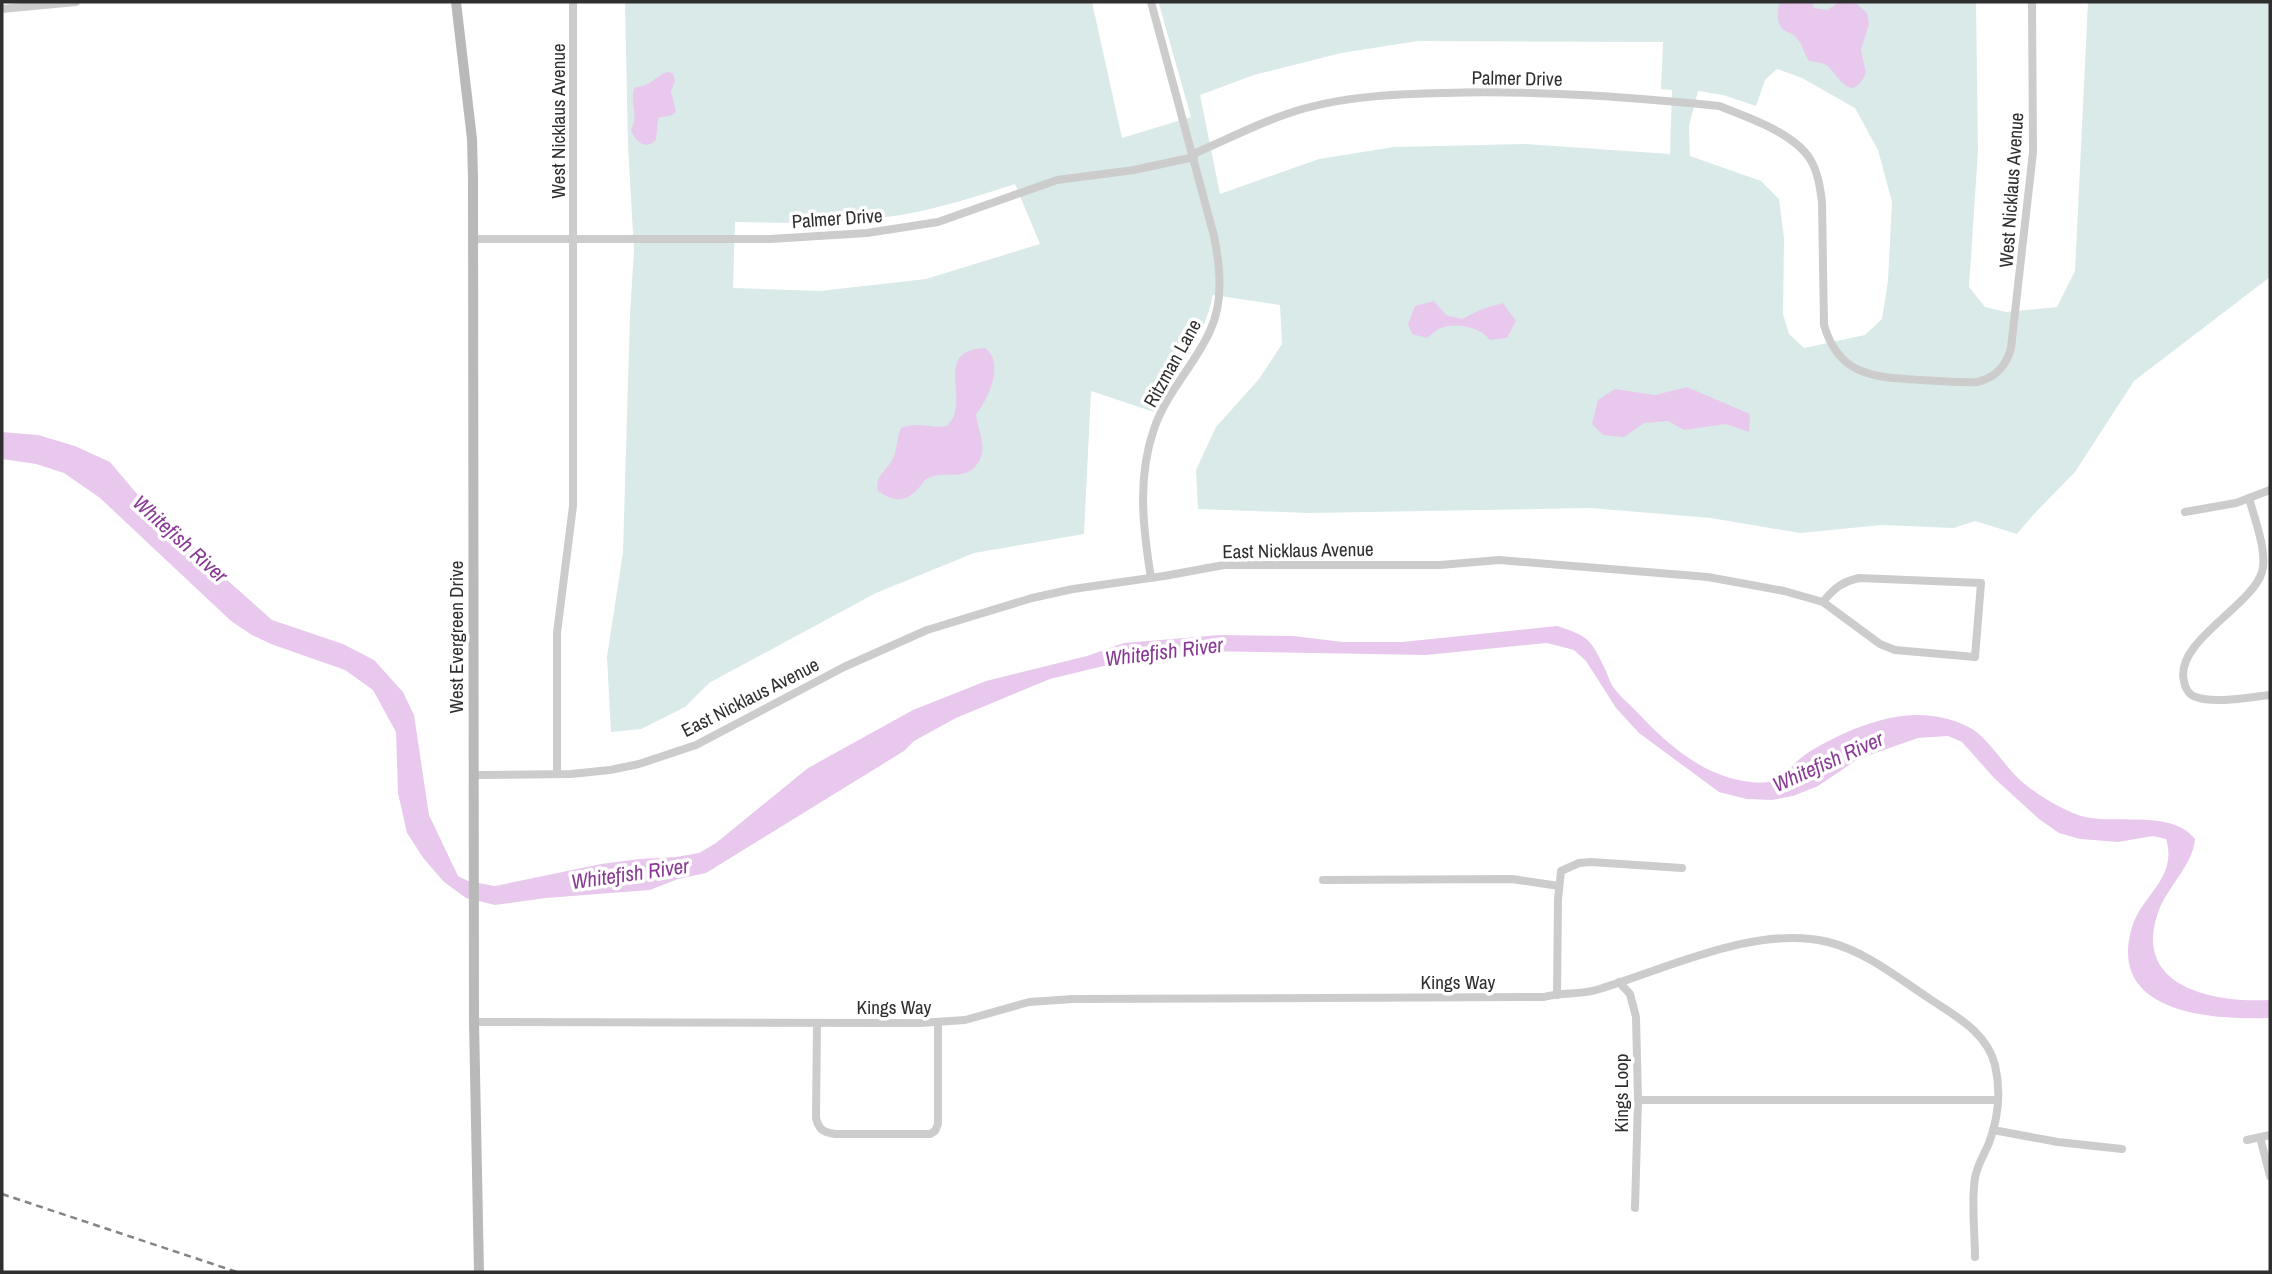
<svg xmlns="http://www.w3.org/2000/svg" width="2272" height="1274" viewBox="0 0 2272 1274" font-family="'Archivo Narrow',sans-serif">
	<rect width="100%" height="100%" fill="#fff"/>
	<path fill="#daeae9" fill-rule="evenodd" d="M 625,2 L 1092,2 L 1122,138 L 1191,117 L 1159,4 L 1165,2 L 1976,2 L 1978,151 L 1969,287 L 1985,307 L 2006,312 L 2057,307 L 2075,271 L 2088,2 L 2270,2 L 2270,277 L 2134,381 L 2075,472 L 2033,515 L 2017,534 L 1975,521 L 1954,528 L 1882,525 L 1800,533 L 1711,518 L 1590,508 L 1309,513 L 1198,509 L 1196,470 L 1216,427 L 1259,379 L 1282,344 L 1280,305 L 1213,295 C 1204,341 1173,370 1154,412 L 1091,391 L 1084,534 L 974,553 L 876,593 L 709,683 L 685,707 L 641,729 L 611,732 L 607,657 L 623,552 L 630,315 L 634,250 L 628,147 ZM 1418,41 L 1663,42 L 1661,89 L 1672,90 L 1670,154 L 1525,144 L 1394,147 L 1319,159 L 1220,194 L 1200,95 L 1254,75 L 1341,53 ZM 1777,69 L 1802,78 L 1855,108 L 1878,150 L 1892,202 L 1888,281 L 1882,319 L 1865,335 L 1804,348 L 1789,334 L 1783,314 L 1784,238 L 1779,199 L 1761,181 L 1690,156 L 1689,126 L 1698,91 L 1723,95 L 1756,106 L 1765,80 ZM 1015,184 L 1040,244 L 926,279 L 820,291 L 733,288 L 735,222 C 790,223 846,224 901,215 C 940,208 978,196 1015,184 Z"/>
	<g fill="#e8c9ed">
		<path d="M 1780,2 L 1812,2 L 1814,8 L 1827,10 L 1838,3 L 1848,2 L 1857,4 L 1867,13 L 1869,24 L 1861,50 L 1866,73 C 1851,106 1839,75 1826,65 C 1821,62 1814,62 1809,61 C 1804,54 1803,46 1798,40 C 1793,32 1789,34 1784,30 C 1776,25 1777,9 1780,2 Z"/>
		<path d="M 667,72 L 673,73 L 675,81 L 671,91 L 676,112 L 672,115 L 658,118 L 656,140 C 645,151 635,141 631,130 C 640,112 628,103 635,87 C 650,87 654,77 667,72 Z"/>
		<path d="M 1434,301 L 1446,315 L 1462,319 L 1482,309 L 1503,303 L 1516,321 L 1507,338 L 1490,340 C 1480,327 1457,322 1441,328 C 1436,330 1431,335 1427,338 L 1412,334 L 1408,324 L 1415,306 Z"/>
		<path d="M 985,348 C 1005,362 989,399 976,414 C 977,428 986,443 981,457 C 969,485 946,469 928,478 C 923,481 921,486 917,490 C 904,503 892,501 878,491 C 874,474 889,470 894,456 C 897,447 897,437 901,428 C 917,421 931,429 947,426 C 950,422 954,418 955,412 C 962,386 939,350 985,348 Z"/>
		<polygon points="1687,387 1750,414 1749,432 1726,424 1684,430 1668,421 1644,423 1624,437 1603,435 1592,424 1598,400 1615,389 1655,395"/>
		<path d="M 2,432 L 38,435 L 75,446 L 110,462 L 137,494 L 175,527 L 216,570 L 272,620 L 343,644 L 374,660 L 403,692 L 414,715 L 429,815 L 458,876 L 468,881 L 495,886 L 601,864 L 639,859 L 676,857 L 699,853 L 716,843 L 808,768 L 913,710 L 986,681 L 1087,656 L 1124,643 L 1220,635 L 1293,636 L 1343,642 L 1402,642 L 1557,626 C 1588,636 1591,639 1605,669 C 1608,675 1610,683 1614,688 C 1620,696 1629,704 1636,711 C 1667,744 1703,777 1751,782 C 1787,786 1785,767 1809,752 C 1840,733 1881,715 1918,715 C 1936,715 1958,720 1974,730 C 1991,743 2002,762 2017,777 C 2032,792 2064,812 2085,817 C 2118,824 2173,810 2195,839 C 2193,865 2168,886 2159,910 C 2130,987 2213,1003 2270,1000 L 2270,1018 C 2212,1020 2106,1014 2132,927 C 2142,894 2178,878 2166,839 L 2153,836 L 2118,842 L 2080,839 L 2059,833 L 2039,819 L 1994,778 L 1962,742 L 1948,736 L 1918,738 L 1858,759 L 1818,786 L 1793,796 L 1772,800 L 1747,799 L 1719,792 L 1639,733 L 1616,708 L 1586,661 L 1574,650 L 1547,643 L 1426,655 L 1199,651 L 1112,664 L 1050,679 L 956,718 L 914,741 L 904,751 L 706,873 L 678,879 L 650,890 L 546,898 L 495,905 L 466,898 L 444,882 L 424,859 L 407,833 L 398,793 L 396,732 L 373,690 L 345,670 L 271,644 L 252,635 L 231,621 L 100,498 L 64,473 L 36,464 L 2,459 Z"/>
	</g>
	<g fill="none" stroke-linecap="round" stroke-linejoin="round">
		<g stroke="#ccc" stroke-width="8">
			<polyline points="2,9 76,2"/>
			<path d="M 1193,154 C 1231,138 1266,119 1306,108 C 1350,96 1398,94 1443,93 C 1536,90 1628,97 1719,106 C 1747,117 1794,133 1810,159 C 1818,172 1820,187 1822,202 L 1824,325 C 1839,377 1875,377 1921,380 C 1939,381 1958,383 1977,382 C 1995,378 2006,367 2011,348 L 2033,152 L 2032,2"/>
			<polyline points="473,239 770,239 867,233 938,222 1057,180 1134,170 1194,157"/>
			<path d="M 2249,498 C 2254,517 2268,553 2262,572 C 2252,606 2174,642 2184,681 C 2185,688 2189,695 2196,697 C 2215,704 2250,697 2270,695"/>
			<polyline points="2185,512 2236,503 2270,490"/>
			<path d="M 1151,578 C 1143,529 1137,477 1154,429 C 1166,393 1194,366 1210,331 C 1224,301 1220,267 1214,236 L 1151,2"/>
			<polyline points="557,774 557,633 573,506 573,2"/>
			<path d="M 474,775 L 571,774 L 610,770 L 639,764 L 696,745 L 844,667 L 927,630 L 1032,598 L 1073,589 L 1164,576 L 1224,565 L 1440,565 L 1499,560 L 1708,577 L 1784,591 L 1823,602 L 1880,644 L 1895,650 L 1975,657 L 1981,583 L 1859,578 C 1842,582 1834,588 1823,602"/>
			<polyline points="1323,880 1512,879 1559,886"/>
			<polyline points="1619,982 1630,994 1636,1017 1638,1100 1635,1208"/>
			<polyline points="1557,995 1558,899 1561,871 1579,863 1591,862 1682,868"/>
			<path d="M 474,1022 L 920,1023 L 965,1020 L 1029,1002 L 1073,999 L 1544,997 C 1561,992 1579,995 1596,990 C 1664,970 1756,924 1828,942 C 1865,951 1898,978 1930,999 C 1955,1016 1987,1032 1995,1065 C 2001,1091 1998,1119 1989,1143 C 1984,1155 1977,1165 1975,1178 C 1971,1203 1975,1231 1975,1257"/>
			<path d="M 817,1023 L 816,1118 C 819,1130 823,1132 835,1134 L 930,1134 L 935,1131 L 938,1124 L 938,1023"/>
			<polyline points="1638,1100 1998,1100"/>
			<polyline points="1993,1130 2058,1142 2122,1149"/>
			<polyline points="2260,1137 2270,1176"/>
			<polyline points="2247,1140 2270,1135"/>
		</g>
		<polyline stroke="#b9b9b9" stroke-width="10" points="456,2 472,139 473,179 474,1022 479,1272"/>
		<polyline stroke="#848484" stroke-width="2.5" stroke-dasharray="7 5" stroke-linecap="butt" points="2,1194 237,1272"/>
	</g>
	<g text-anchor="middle" stroke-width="7" stroke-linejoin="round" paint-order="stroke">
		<g font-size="19" fill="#2f2f2f" stroke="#fff">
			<text transform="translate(1517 78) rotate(1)" y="7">Palmer Drive</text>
			<text transform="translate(558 121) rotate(-90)" y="7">West Nicklaus Avenue</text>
			<text transform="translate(2011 190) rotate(-86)" y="7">West Nicklaus Avenue</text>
			<text transform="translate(837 218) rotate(-4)" y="7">Palmer Drive</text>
			<text transform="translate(1172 363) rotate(-61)" y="7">Ritzman Lane</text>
			<text transform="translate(1298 550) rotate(-1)" y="7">East Nicklaus Avenue</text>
			<text transform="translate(456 637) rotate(-90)" y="7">West Evergreen Drive</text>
			<text transform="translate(750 697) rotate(-27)" y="7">East Nicklaus Avenue</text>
			<text x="1458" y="989">Kings Way</text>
			<text x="894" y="1014">Kings Way</text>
			<text transform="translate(1621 1093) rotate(-90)" y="7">Kings Loop</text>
		</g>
		<g font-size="21" font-style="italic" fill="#883a94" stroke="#fff">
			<text transform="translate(180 539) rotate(42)" y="7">Whitefish River</text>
			<text transform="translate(1164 652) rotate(-7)" y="7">Whitefish River</text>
			<text transform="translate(1828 762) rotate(-24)" y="7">Whitefish River</text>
			<text transform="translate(630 874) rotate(-8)" y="7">Whitefish River</text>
		</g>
	</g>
	<rect width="2272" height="1274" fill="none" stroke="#2f2f2f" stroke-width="7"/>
</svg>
